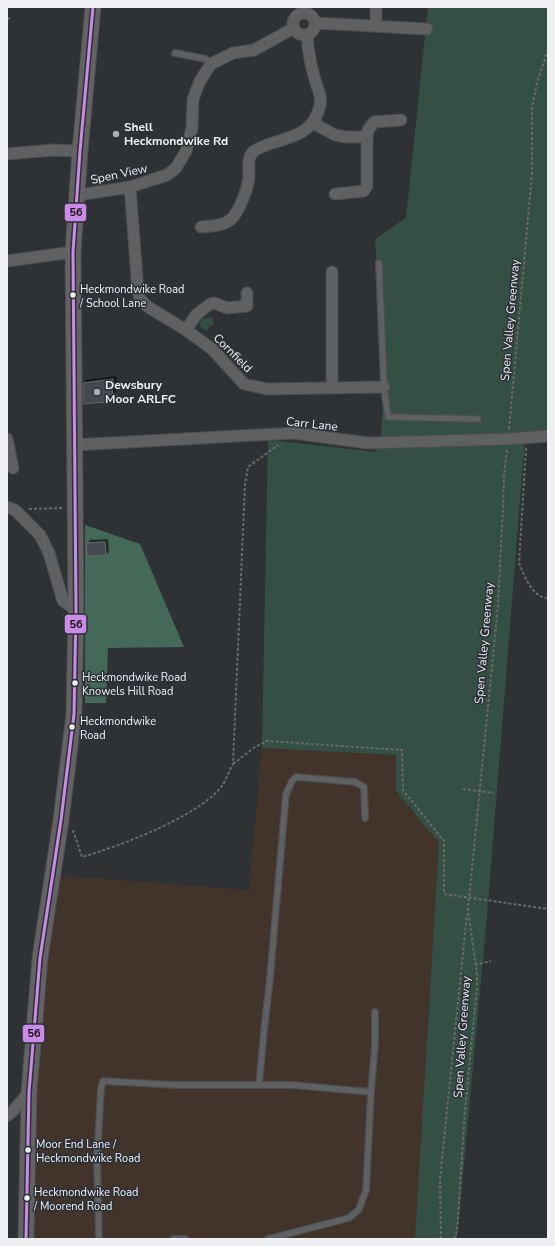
<svg xmlns="http://www.w3.org/2000/svg" width="555" height="1246" viewBox="0 0 555 1246" font-family="'Nunito Sans',sans-serif">
	<defs>
		<filter id="shadow"><feDropShadow dx="2.5" dy="-2.5" stdDeviation="0" flood-color="#0009"/></filter>
	</defs>
	<rect width="100%" height="100%" fill="#2f3235"/>
	<polygon fill="#42342b" points="262,748 396,755 396,791 439,843 416,1239 26,1239 29,1092 54,875 249,890"/>
	<g fill="#345044">
		<polygon points="428,7 548,7 548,436 525,438 487,915 457,1239 415,1239 439,843 396,791 396,755 262,748 268,440 376,452 381,435 384,387 375,239 406,218"/>
		<polygon points="212,317 214,325 210,325 207,331 201,327 199,324 201,319"/>
	</g>
	<polygon fill="#446958" points="85,525 140,544 184,647 108,648 106,703 85,703"/>
	<g fill="#42484f" stroke="#626567" filter="url(#shadow)">
		<polygon points="113,379 115,388 112,389 113,394 106,395 107,402 83,404 83,383"/>
		<polygon points="105,542 106,555 87,556 87,543"/>
	</g>
	<g fill="none" stroke-linecap="round" stroke-linejoin="round">
		<defs>
			<g id="lane">
				<polyline points="175,53 206,59 211,64"/>
				<polyline points="379,263 384,387 388,417 478,419"/>
				<polyline points="259,1085 264,1031 270,978 286,794 292,781 296,777 355,782 364,787 365,818"/>
				<polyline points="99,1239 97,1159 101,1088 103,1081 175,1085 292,1085 371,1092"/>
				<polyline points="173,1239 185,1239"/>
				<polyline points="268,1239 349,1218 359,1209 366,1190 371,1092 375,1045 375,1012"/>
			</g>
			<g id="street">
				<circle cx="304" cy="24" r="11"/>
				<polyline points="316,23 427,29"/>
				<polyline points="376,26 376,7"/>
				<polyline points="313,123 335,135 346,137 367,137"/>
				<polyline points="7,154 52,150 80,151"/>
				<polyline points="130,187 138,291 140,299 148,307 186,330 212,349 244,384 267,389 384,387"/>
				<polyline points="335,194 364,191 367,186 367,137 368,130 374,122 401,120"/>
				<polyline points="77,195 130,187 167,175 176,168 186,151 192,128 193,99 200,81 211,64 233,53 254,50 294,28"/>
				<path d="M 201,227 C 210,226 223,226 230,220 C 239,213 249,186 249,175 C 249,167 247,159 253,152 C 259,147 265,146 272,143 C 293,137 313,132 319,109 C 323,98 318,90 315,80 C 311,66 308,49 307,35"/>
				<polyline points="7,261 73,252"/>
				<polyline points="186,330 196,315 210,304 214,303 227,308 247,306 247,293"/>
				<polyline points="332,388 332,272"/>
				<polyline points="7,439 13,468"/>
				<polyline points="74,445 293,433 368,443 509,439 548,436"/>
				<polyline points="7,507 15,510 40,535 49,553 63,601 76,610"/>
				<polyline points="7,1116 12,1112 29,1092"/>
			</g>
			<polyline id="secondary" points="26,1239 29,1092 40,958 61,820 74,714 76,610 73,252 80,151 93,7"/>
		</defs>
		<use href="#lane" stroke="#4b4d50" stroke-width="8"/>
		<use href="#street" stroke="#4b4d50" stroke-width="13"/>
		<use href="#secondary" stroke="#4b4d50" stroke-width="17"/>
		<g stroke="#67696b" stroke-width="2" stroke-dasharray="3 2" stroke-linecap="butt">
			<polyline points="7,19 11,18"/>
			<polyline points="509,429 532,173 532,108 537,83 548,49"/>
			<path d="M 526,448 L 519,563 C 524,575 532,598 548,598"/>
			<polyline points="29,509 63,508"/>
			<polyline points="233,764 255,747 267,741 402,750 403,790 444,841 444,894 548,909"/>
			<path d="M 73,830 L 82,857 C 120,846 198,817 222,786 C 226,780 229,771 233,764 L 245,484 L 248,467 L 278,445"/>
			<polyline points="475,965 491,961"/>
			<polyline points="441,1239 440,1179 467,914"/>
			<polyline points="454,1239 457,1231 465,1110 477,987 477,975 468,909 498,605 503,508 504,476 507,449"/>
		</g>
		<use href="#lane" stroke="#5f6062" stroke-width="5.5"/>
		<use href="#street" stroke="#5f6062" stroke-width="11"/>
		<use href="#secondary" stroke="#646265" stroke-width="15"/>
		<polyline stroke="#67696b" stroke-width="2" stroke-dasharray="3 2" stroke-linecap="butt" points="463,789 494,793"/>
		<defs>
			<polyline id="bus-1" points="26,1239 29,1092 40,958 61,820 74,714 76,610 73,252 80,151 93,7"/>
		</defs>
		<use href="#bus-1" stroke="#2d3137" stroke-width="6"/>
		<use href="#bus-1" stroke="#ca8be6" stroke-width="3"/>
	</g>
	<g fill="#abaeb1" stroke="#2d3137" stroke-width="1.5">
		<circle cx="116" cy="134" r="4"/>
		<circle cx="97" cy="392" r="4"/>
	</g>
	<g fill="#eef0f4" stroke="#2d3137" stroke-width="1.5">
		<circle cx="73" cy="295" r="3.5"/>
		<circle cx="75" cy="683" r="3.5"/>
		<circle cx="72" cy="727" r="3.5"/>
		<circle cx="28" cy="1150" r="3.5"/>
		<circle cx="27" cy="1198" r="3.5"/>
	</g>
	<g text-anchor="middle" stroke-width="3" stroke-linejoin="round" paint-order="stroke">
		<g font-size="11" fill="#eef0f4" stroke="#2d3137" text-anchor="start">
			<text x="80" y="293">Heckmondwike Road<tspan x="80" dy="14">/ School Lane</tspan></text>
			<text x="82" y="681">Heckmondwike Road<tspan x="82" dy="14">Knowels Hill Road</tspan></text>
			<text x="80" y="725">Heckmondwike<tspan x="80" dy="14">Road</tspan></text>
			<text x="36" y="1148">Moor End Lane /<tspan x="36" dy="14">Heckmondwike Road</tspan></text>
			<text x="34" y="1196">Heckmondwike Road<tspan x="34" dy="14">/ Moorend Road</tspan></text>
		</g>
		<g font-size="12" font-weight="bold" fill="#eef0f4" stroke="#2d3137" text-anchor="start">
			<text x="124" y="131">Shell<tspan x="124" dy="14">Heckmondwike Rd</tspan></text>
			<text x="105" y="389">Dewsbury<tspan x="105" dy="14">Moor ARLFC</tspan></text>
		</g>
		<g font-size="12" fill="#eef0f4" stroke="#2d3137">
			<text transform="translate(119 174) rotate(-12)" y="4">Spen View</text>
			<text transform="translate(510 320) rotate(-85)" y="4">Spen Valley Greenway</text>
			<text transform="translate(233 353) rotate(45)" y="4">Cornfield</text>
			<text transform="translate(312 424) rotate(6)" y="4">Carr Lane</text>
			<text transform="translate(484 643) rotate(-85)" y="4">Spen Valley Greenway</text>
			<text transform="translate(462 1037) rotate(-86)" y="4">Spen Valley Greenway</text>
		</g>
	</g>
	<g stroke="#2d3137" stroke-width="1.5">
		<rect x="64" y="203" width="23" height="19" rx="4" fill="#ca8be6"/>
		<rect x="64" y="614" width="23" height="20" rx="4" fill="#ca8be6"/>
		<rect x="22" y="1024" width="23" height="19" rx="4" fill="#ca8be6"/>
	</g>
	<g font-size="11" text-anchor="middle" font-weight="bold" fill="#111">
		<text x="76" y="216">56</text>
		<text x="76" y="628">56</text>
		<text x="34" y="1037">56</text>
	</g>
	<rect width="555" height="1246" fill="none" stroke="#eef0f4" stroke-width="16"/>
</svg>
